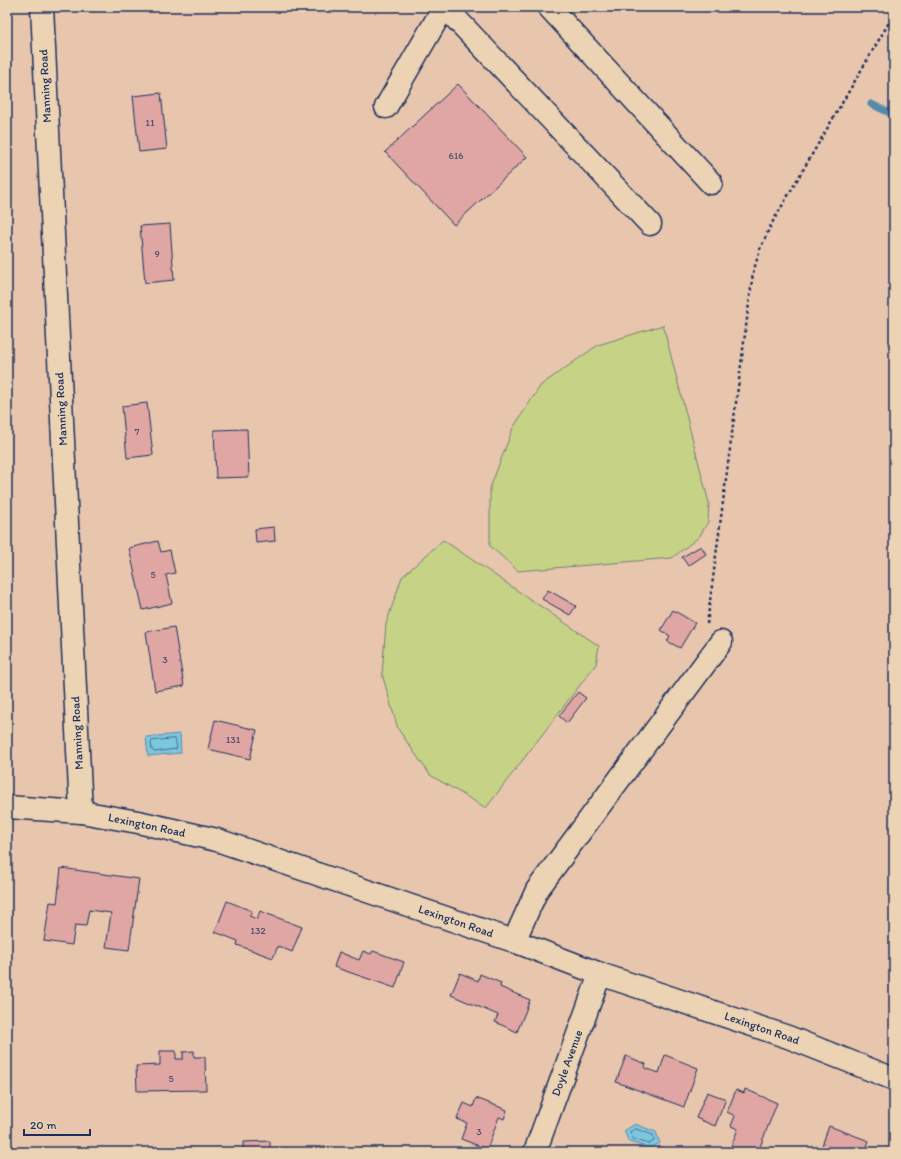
<svg xmlns="http://www.w3.org/2000/svg" width="901" height="1159" viewBox="0 0 901 1159" font-family="Itim,sans-serif">
	<rect width="100%" height="100%" fill="#e8c6ae"/>
	<filter id="ink" filterUnits="userSpaceOnUse"><feTurbulence type="fractalNoise" baseFrequency=".025" numOctaves="2"/><feDisplacementMap in="SourceGraphic" scale="8" xChannelSelector="R" yChannelSelector="G"/><feConvolveMatrix kernelMatrix="1 2 1 2 8 2 1 2 1" color-interpolation-filters="sRGB"/></filter>
	<g filter="url(#ink)">
		<g fill="#c6d285" stroke="#708072">
			<polygon points="663,325 709,503 708,522 699,537 672,558 518,571 490,546 490,488 513,428 541,385 598,345"/>
			<polygon points="443,540 599,646 596,664 486,808 430,775 398,729 382,674 386,624 402,577"/>
		</g>
		<g fill="#7dc7de" stroke="#568aab">
			<polygon points="180,734 181,753 148,756 146,737"/>
			<polygon points="635,1124 656,1132 660,1143 650,1148 629,1142 624,1131"/>
		</g>
		<g fill="none" stroke-linecap="round" stroke-linejoin="round">
			<g stroke="#426c91" stroke-width="1">
				<polygon points="175,739 177,747 176,749 154,752 152,750 151,743 152,741"/>
				<polygon points="636,1129 653,1135 654,1141 649,1144 633,1139 630,1132"/>
			</g>
			<polyline stroke="#568aab" stroke-width="7" points="871,104 894,115"/>
		</g>
		<g fill="#e0a6a3" stroke="#1b2f5e">
			<polygon points="458,84 527,157 454,225 385,152"/>
			<polygon points="161,93 167,149 139,152 133,96"/>
			<polygon points="170,224 174,280 145,283 140,226"/>
			<polygon points="147,403 153,455 127,458 122,406"/>
			<polygon points="247,429 249,477 216,478 214,430"/>
			<polygon points="274,527 275,541 256,543 255,529"/>
			<polygon points="158,541 161,552 170,550 175,573 166,575 172,603 143,610 129,548"/>
			<polygon points="701,546 706,554 688,566 682,557"/>
			<polygon points="548,590 576,606 570,615 542,599"/>
			<polygon points="673,610 695,623 680,648 667,641 670,636 661,630"/>
			<polygon points="174,627 184,686 155,691 146,632"/>
			<polygon points="578,692 586,698 567,723 559,716"/>
			<polygon points="215,720 257,730 250,759 208,749"/>
			<polygon points="61,868 139,879 129,950 106,947 111,913 89,910 86,926 75,925 72,945 44,941 50,902 57,903"/>
			<polygon points="227,901 252,911 249,916 257,919 260,911 302,927 292,952 278,946 273,958 237,945 238,941 215,932"/>
			<polygon points="363,951 371,954 373,951 404,962 395,988 334,967 339,952 359,960"/>
			<polygon points="460,973 478,981 480,974 501,983 500,987 530,1000 517,1032 495,1022 498,1015 451,995"/>
			<polygon points="160,1051 176,1051 176,1059 183,1059 183,1052 194,1051 194,1057 205,1057 206,1090 137,1091 136,1066 160,1065"/>
			<polygon points="665,1055 698,1068 684,1107 616,1082 626,1056 646,1064 645,1068 659,1073"/>
			<polygon points="745,1089 777,1103 758,1152 732,1152 729,1151 738,1129 731,1126 735,1116 727,1112 736,1090 744,1093"/>
			<polygon points="707,1092 726,1099 715,1126 696,1118"/>
			<polygon points="476,1098 507,1110 504,1119 499,1117 487,1149 461,1139 467,1123 457,1119 464,1103 473,1107"/>
			<polygon points="829,1126 869,1141 865,1152 820,1151"/>
			<polygon points="270,1141 270,1152 243,1152 243,1142"/>
			<polygon points="22,1147 27,1152 17,1152"/>
		</g>
		<g fill="none" stroke-linecap="round" stroke-linejoin="round">
			<defs>
				<g id="minor">
					<polyline points="42,7 81,812"/>
					<polyline points="445,7 650,224"/>
					<polyline points="549,7 711,183"/>
					<polyline points="386,107 444,7"/>
					<polyline points="7,807 81,812 138,822 217,840 514,941 600,974 788,1037 894,1079"/>
					<polyline points="514,941 537,890 721,642"/>
					<polyline points="535,1152 600,974"/>
				</g>
			</defs>
			<use href="#minor" stroke="#1b2f5e" stroke-width="25"/>
			<polyline stroke="#1b2f5e" stroke-width="2.5" stroke-dasharray="3 3" stroke-linecap="butt" points="707,624 753,273 760,249 772,223 894,14"/>
			<use href="#minor" stroke="#ebd3b3" stroke-width="22"/>
		</g>
	</g>
	<g text-anchor="middle" stroke-width="3.5" stroke-linejoin="round" paint-order="stroke">
		<g font-size="10" fill="#4c4d6f">
			<text x="150" y="126">11</text>
			<text x="456" y="159">616</text>
			<text x="157" y="257">9</text>
			<text x="137" y="435">7</text>
			<text x="153" y="578">5</text>
			<text x="165" y="663">3</text>
			<text x="233" y="743">131</text>
			<text x="258" y="934">132</text>
			<text x="171" y="1082">5</text>
			<text x="479" y="1135">3</text>
		</g>
		<g font-size="12" fill="#1b2f5e" stroke="#ebd3b3">
			<text transform="translate(45 86) rotate(-93)" y="4">Manning Road</text>
			<text transform="translate(61 409) rotate(-93)" y="4">Manning Road</text>
			<text transform="translate(77 733) rotate(-93)" y="4">Manning Road</text>
			<text transform="translate(147 825) rotate(12)" y="4">Lexington Road</text>
			<text transform="translate(456 921) rotate(19)" y="4">Lexington Road</text>
			<text transform="translate(762 1028) rotate(19)" y="4">Lexington Road</text>
			<text transform="translate(567 1063) rotate(-70)" y="4">Doyle Avenue</text>
		</g>
	</g>
	<rect width="901" height="1159" fill="none" stroke="#ebd3b3" stroke-width="24"/>
	<rect x="12" y="12" width="877" height="1135" fill="none" stroke="#1b2f5e" stroke-width="1.5" filter="url(#ink)"/>
	<path d="M24 1129v6h66v-6" fill="none" stroke="#1b2f5e" stroke-width="2"/>
	<text x="30" y="1129" font-size="12" fill="#1b2f5e" stroke="#ebd3b3" stroke-width="3" paint-order="stroke">20 m</text>
</svg>
